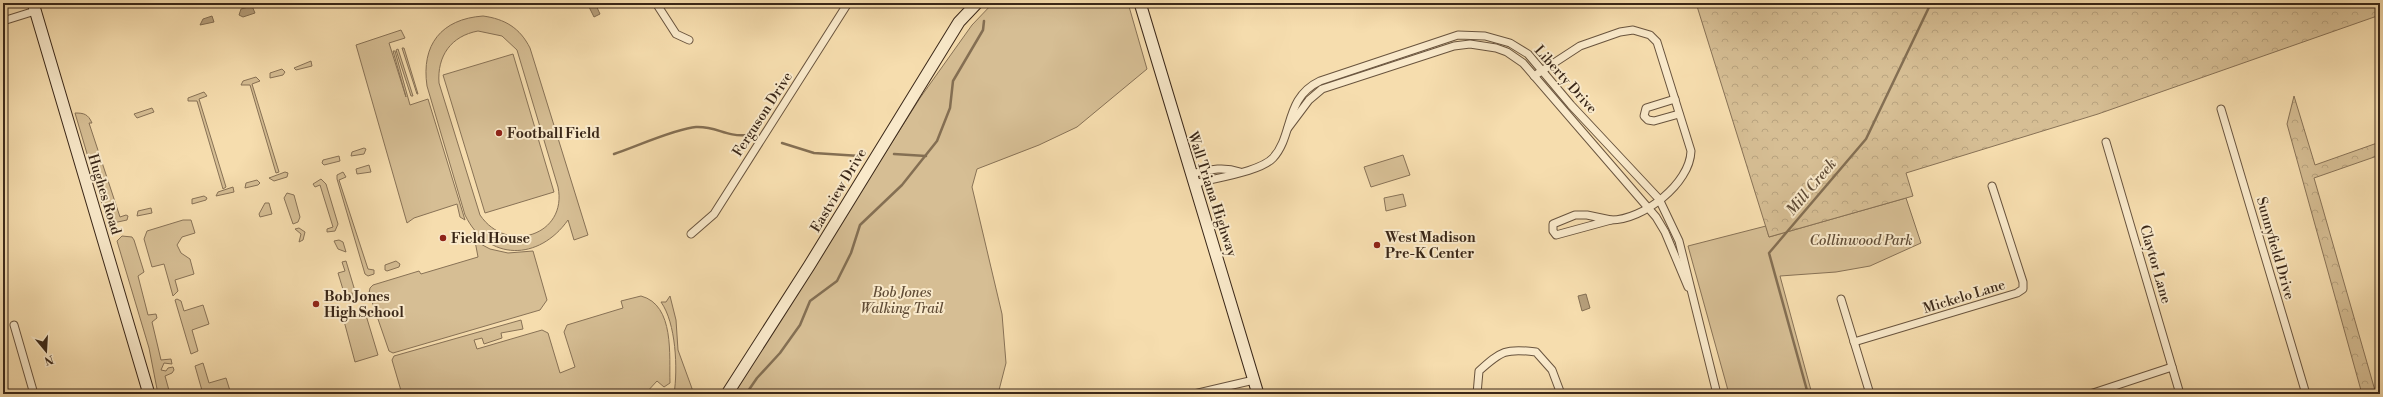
<svg xmlns="http://www.w3.org/2000/svg" width="2383" height="397" viewBox="0 0 2383 397" font-family="'Libre Bodoni',serif">
	<defs>
		<pattern id="forest-crowns" width="20" height="18" patternUnits="userSpaceOnUse"><rect width="20" height="18" fill="#d6be94"/><path d="M2 6a3 3 0 1 1 6 0M12 15a3 3 0 1 1 6 0" fill="none" stroke="#b8a37f"/></pattern>
	</defs>
	<rect width="100%" height="100%" fill="#f6ddae"/>
	<filter id="stains"><feTurbulence type="fractalNoise" baseFrequency=".005" numOctaves="4"/><feColorMatrix values="0 0 0 0 .2 0 0 0 0 .09 0 0 0 0 .02 0 0 0 .5 -.17"/></filter>
	<radialGradient id="worn" r=".72"><stop offset=".6" stop-color="#630" stop-opacity="0"/><stop offset="1" stop-color="#630" stop-opacity=".3"/></radialGradient>
	<g fill="#d6be94" stroke="#887256" fill-rule="evenodd">
		<polygon points="993,3 1128,3 1147,69 1077,127 1039,145 977,169 972,187 1002,314 1006,363 998,394 733,394 920,98 972,25"/>
		<path d="M 483,16 C 505,19 520,28 530,48 L 588,235 L 574,240 L 568,220 C 539,261 488,262 465,215 L 427,86 C 421,45 441,19 483,16 ZM 478,31 L 502,36 L 517,50 L 558,187 C 568,235 507,255 480,215 L 439,83 C 437,56 451,36 478,31 Z"/>
		<polygon points="401,30 405,38 389,43 406,97 393,51 395,51 410,105 428,99 465,220 460,217 457,204 414,218 407,223 356,45"/>
		<polygon points="402,48 404,48 418,94 417,94"/>
		<polygon points="398,49 413,96 411,96 396,50"/>
		<polygon points="513,54 554,192 485,213 443,75"/>
		<polygon points="311,61 312,66 296,70 294,68"/>
		<polygon points="282,69 285,72 283,75 270,78 270,73"/>
		<polygon points="256,77 260,81 252,84 279,172 276,173 250,85 241,85 243,81"/>
		<polygon points="204,92 207,96 199,99 226,187 223,189 197,101 188,101 188,98"/>
		<polygon points="152,108 154,112 137,118 134,114"/>
		<path d="M 75,113 C 84,113 88,114 92,123 L 89,123 L 120,217 L 126,215 L 128,216 L 127,220 L 113,223 L 104,211 Z"/>
		<polygon points="364,148 366,149 364,154 351,156 352,152"/>
		<polygon points="1403,155 1410,175 1371,187 1364,167"/>
		<polygon points="339,156 340,161 324,165 322,163 323,160"/>
		<polygon points="369,165 371,172 357,174 356,169"/>
		<polygon points="285,172 288,173 287,177 274,181 269,178"/>
		<polygon points="343,172 346,177 339,180 368,269 374,270 374,274 368,276 365,274 337,179 337,175"/>
		<polygon points="321,179 326,184 338,224 335,231 327,232 327,229 333,227 320,185 315,187 313,184"/>
		<polygon points="257,180 260,183 258,185 245,188 246,183"/>
		<polygon points="233,187 234,192 216,196 218,192"/>
		<polygon points="287,193 294,195 300,217 298,222 293,224 284,198"/>
		<polygon points="1403,194 1406,206 1386,211 1384,198"/>
		<polygon points="204,196 207,198 206,200 192,204 192,199"/>
		<polygon points="1906,198 1921,243 1870,266 1836,272 1780,276 1812,394 1729,394 1688,246 1766,226 1769,237"/>
		<polygon points="265,203 269,203 272,214 260,217 259,214"/>
		<polygon points="151,208 152,213 137,216 138,211"/>
		<polygon points="183,220 191,220 195,233 182,237 177,245 181,253 190,259 194,274 175,280 178,291 173,296 164,264 152,267 144,239 147,231"/>
		<polygon points="299,228 305,232 303,240 299,242 301,234 295,229"/>
		<polygon points="122,236 132,237 134,240 144,272 138,276 148,315 156,314 157,318 152,322 161,360 171,359 172,364 164,363 161,370 166,371 168,368 173,367 174,370 172,373 165,376 170,394 158,394 149,348 117,241"/>
		<polygon points="339,240 343,242 346,252 338,249 334,241"/>
		<polygon points="475,241 490,249 508,253 533,251 547,300 540,310 393,353 389,351 369,293 370,288 373,285 419,271 421,274 478,257"/>
		<polygon points="346,261 358,301 354,302 352,293 345,296 338,273 345,271 342,262"/>
		<polygon points="396,261 400,264 399,267 387,271 385,270 385,265"/>
		<path d="M 641,296 C 675,305 669,356 670,383 L 664,387 L 657,381 L 645,394 L 402,394 L 392,360 L 394,356 L 521,320 L 523,329 L 501,333 L 502,338 L 484,344 L 482,338 L 474,340 L 477,349 L 542,330 L 548,333 L 560,373 L 575,367 L 564,332 L 567,325 L 623,308 L 621,301 Z"/>
		<path d="M 670,296 L 676,320 L 678,350 L 694,394 L 674,394 C 678,369 676,323 661,302 L 666,302 Z"/>
		<polygon points="177,299 181,301 184,311 203,305 209,324 192,330 198,351 191,354 175,300"/>
		<polygon points="365,312 378,355 355,362 344,321"/>
		<polygon points="203,363 209,383 226,378 231,394 203,394 195,366"/>
	</g>
	<g fill="url(#forest-crowns)" stroke="#887256">
		<polygon points="1696,3 2380,3 2380,15 2098,114 1906,173 1913,196 1769,237"/>
		<polygon points="2294,96 2315,165 2380,142 2380,155 2314,178 2376,394 2362,394 2287,124"/>
	</g>
	<g fill="#b69f7b" stroke="#846f53">
		<polygon points="592,3 595,3 600,14 594,17 588,5"/>
		<polygon points="252,6 255,13 243,17 239,15 241,9"/>
		<polygon points="212,16 214,22 200,25 203,19"/>
		<polygon points="1586,294 1590,308 1582,311 1578,296"/>
	</g>
	<g fill="none" stroke-linecap="round" stroke-linejoin="round">
		<g stroke="#846f53" stroke-width="2.5">
			<polyline points="782,143 814,153 860,156"/>
			<path d="M 614,154 C 635,147 677,128 696,127 C 717,126 725,137 747,135"/>
			<polyline points="894,154 926,156"/>
			<polyline points="746,394 757,378 780,353 800,325 810,301 837,281 851,253 860,225 902,185 937,141 950,108 953,81 983,30 984,21"/>
			<polyline points="1808,394 1769,253 1866,139 1931,3"/>
		</g>
		<defs>
			<g id="street">
				<polyline points="656,3 676,34 689,40"/>
				<polyline points="3,21 35,11"/>
				<path d="M 1534,76 L 1580,46 L 1620,32 L 1633,30 L 1650,35 L 1657,42 L 1691,151 C 1690,184 1643,220 1611,220"/>
				<polyline points="1675,99 1646,108 1644,116 1648,120 1654,121 1679,114"/>
				<polyline points="2221,109 2306,394"/>
				<polyline points="1288,128 1309,100 1322,89 1454,46 1470,44 1496,48 1507,52 1523,63 1656,217 1665,232 1688,287"/>
				<polyline points="2106,142 2180,394"/>
				<path d="M 1191,174 C 1209,170 1222,166 1240,172"/>
				<path d="M 1194,184 C 1214,178 1260,172 1273,158 C 1294,135 1284,98 1320,81 L 1458,35 L 1485,36 L 1510,43 L 1528,54 L 1571,105 L 1659,199 L 1679,241 L 1717,394"/>
				<polygon points="1575,215 1587,215 1611,220 1556,235 1553,231 1553,224"/>
				<polyline points="691,234 714,214 848,3"/>
				<polyline points="1841,299 1870,394"/>
				<polyline points="14,325 34,394"/>
				<polyline points="1854,342 2017,293 2023,289 2023,282 1992,186"/>
				<polyline points="1194,394 1254,380"/>
				<path d="M 1477,394 L 1479,371 C 1501,351 1506,348 1536,352 L 1552,370 L 1561,394"/>
				<polyline points="2090,394 2172,367"/>
			</g>
			<g id="secondary">
				<polyline points="33,3 149,394"/>
				<polyline points="1140,3 1258,394"/>
				<polyline points="727,394 809,266 959,22 977,3"/>
			</g>
		</defs>
		<use href="#street" stroke="#69543e" stroke-width="9"/>
		<use href="#secondary" stroke="#3a2718" stroke-width="13"/>
		<use href="#street" stroke="#f9e9ca" stroke-width="7"/>
		<use href="#secondary" stroke="#f9e9ca" stroke-width="11"/>
	</g>
	<g fill="#8f2418" stroke="#f9e9ca" stroke-width="1.5">
		<circle cx="499" cy="133" r="4"/>
		<circle cx="443" cy="238" r="4"/>
		<circle cx="1377" cy="245" r="4"/>
		<circle cx="316" cy="304" r="4"/>
	</g>
	<g text-anchor="middle" stroke-width="4" stroke-linejoin="round" paint-order="stroke">
		<g font-size="14" fill="#3a2718" stroke="#f9e9ca">
			<text transform="translate(1566 79) rotate(48)" y="5">Liberty Drive</text>
			<text transform="translate(762 114) rotate(-57)" y="5">Ferguson Drive</text>
			<text transform="translate(838 190) rotate(-59)" y="5">Eastview Drive</text>
			<text transform="translate(105 194) rotate(73)" y="5">Hughes Road</text>
			<text transform="translate(1213 194) rotate(72)" y="5">Wall Triana Highway</text>
			<text transform="translate(2276 248) rotate(74)" y="5">Sunnyfield Drive</text>
			<text transform="translate(2156 264) rotate(74)" y="5">Claytor Lane</text>
			<text transform="translate(1964 296) rotate(-17)" y="5">Mickelo Lane</text>
		</g>
		<g font-size="14" font-weight="bold" fill="#3a2718" stroke="#f9e9ca" text-anchor="start">
			<text x="507" y="138">Football Field</text>
			<text x="1385" y="242">West Madison<tspan x="1385" dy="16">Pre-K Center</tspan></text>
			<text x="451" y="243">Field House</text>
			<text x="324" y="301">Bob Jones<tspan x="324" dy="16">High School</tspan></text>
		</g>
		<g font-size="14" font-style="italic" fill="#614d37" stroke="#f9e9ca">
			<text x="1861" y="245">Collinwood Park</text>
			<text x="902" y="297">Bob Jones<tspan x="902" dy="16">Walking Trail</tspan></text>
		</g>
		<g font-size="15" font-style="italic" fill="#5f4b36" stroke="#f9e9ca">
			<text transform="translate(1811 187) rotate(-50)" y="5">Mill Creek</text>
		</g>
	</g>
	<rect width="2383" height="397" fill="none" stroke="#f6ddae" stroke-width="16"/>
	<rect x="4" y="4" width="2375" height="389" fill="none" stroke="#3a2718" stroke-width="2"/>
	<rect x="8" y="8" width="2367" height="381" fill="none" stroke="#3a2718"/>
	<g transform="translate(46 351) rotate(162)" stroke="#f9e9ca" stroke-width="3" paint-order="stroke">
	<path d="M0-3L7 15L0 10L-7 15Z" fill="#3a2718"/>
	<text y="-6" font-size="11" font-weight="bold" text-anchor="middle" fill="#3a2718">N</text>
	</g>
	<rect width="100%" height="100%" filter="url(#stains)"/>
	<rect width="100%" height="100%" fill="url(#worn)"/>
</svg>
